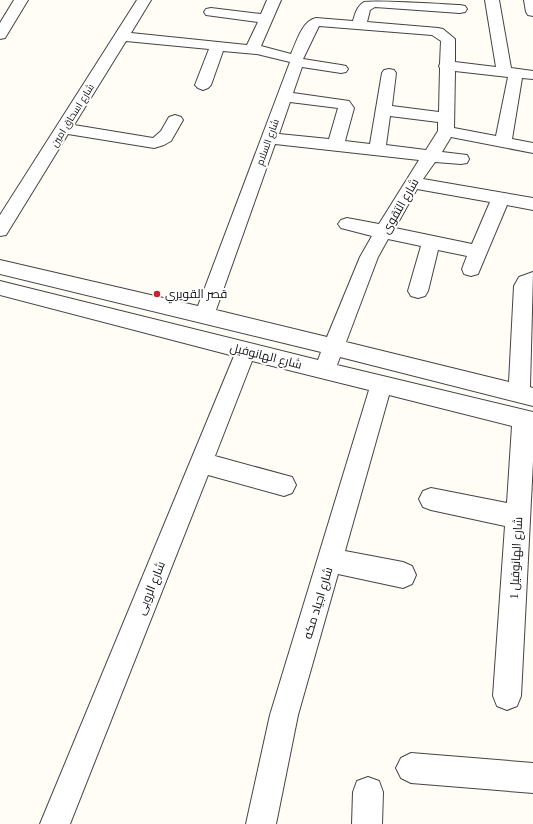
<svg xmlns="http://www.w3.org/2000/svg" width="533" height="824" viewBox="0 0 533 824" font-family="'Times New Roman',Cairo,serif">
	<rect width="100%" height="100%" fill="#fffdf5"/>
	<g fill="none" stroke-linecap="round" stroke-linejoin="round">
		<defs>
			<g id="minor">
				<polygon points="14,0 28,0 5,38 0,39 0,23"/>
				<path d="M 137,0 L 151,0 L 131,33 L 247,45 L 258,22 L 206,15 L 204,12 L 206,9 L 211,8 L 261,14 L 267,0 L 281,0 L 261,46 L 291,54 C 297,41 302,21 316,18 L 353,21 C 355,14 357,6 364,2 C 377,0 442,4 460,5 L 465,6 L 467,9 L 465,12 L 460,13 L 375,7 L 370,10 L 367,22 L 438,28 L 443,29 L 455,39 L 455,62 L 496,67 L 485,0 L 499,0 L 511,68 L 533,71 L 533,79 L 522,78 L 512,139 L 533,143 L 533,153 L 451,137 L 442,152 L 467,155 L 469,159 L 467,163 L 461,164 L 435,162 L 423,179 L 533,198 L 533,210 L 507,205 L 478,274 L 471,276 L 464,274 L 462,269 L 467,256 L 438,250 L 428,291 L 425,296 L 418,298 L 411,296 L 408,291 L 421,246 L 388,239 L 378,257 L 346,342 L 509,382 L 514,286 L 519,277 L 533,272 L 530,387 L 533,388 L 533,406 L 340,357 L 337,365 L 533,412 L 533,461 L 521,696 L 517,706 L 507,710 L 497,706 L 493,696 L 505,526 L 431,510 L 423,507 L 419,499 L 423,491 L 431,488 L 507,503 L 512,426 L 389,395 L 345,551 L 403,562 L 412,566 L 416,575 L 412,584 L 403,588 L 338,574 L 298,715 L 276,824 L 246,824 L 270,715 L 369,390 L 252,361 L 215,456 L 292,477 L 296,485 L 292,493 L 284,496 L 208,475 L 70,824 L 40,824 L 234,356 L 0,295 L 0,281 L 318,360 L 321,352 L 0,274 L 0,260 L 198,306 L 290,62 L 257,54 L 223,51 L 211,85 L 208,88 L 203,90 L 198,88 L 195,85 L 209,49 L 126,41 L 74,125 L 153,138 L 161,131 L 169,117 L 175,115 L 181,117 L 183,120 L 171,141 L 164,145 L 154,148 L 68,134 L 6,235 L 0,236 L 0,215 ZM 319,26 L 432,35 L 441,41 L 440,64 L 439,66 L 440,68 L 439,112 L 392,106 L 396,73 L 394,70 L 389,69 L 384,70 L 382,73 L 370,144 L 345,141 L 354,108 L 349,101 L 293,93 L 302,67 L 341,73 L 346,72 L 348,69 L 346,66 L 341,65 L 303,59 ZM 455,71 L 508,77 L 496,136 L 454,128 ZM 290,102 L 338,108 L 329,139 L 279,134 ZM 390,116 L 438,122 L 438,131 L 426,150 L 386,145 ZM 275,144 L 419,160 L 379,224 L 347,218 L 341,220 L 338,224 L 341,228 L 372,236 L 360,257 L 327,337 L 216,310 ZM 417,189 L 490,202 L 472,244 L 395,228 Z"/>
				<polygon points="524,0 533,0 533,16 528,15 526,12"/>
				<polygon points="411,753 533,763 533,793 411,783 401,778 396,768 401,758"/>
				<polygon points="368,777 379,781 383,792 382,824 352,824 353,792 357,781"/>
			</g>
		</defs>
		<use href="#minor" stroke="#444" stroke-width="2"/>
		<use href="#minor" fill="#fff" fill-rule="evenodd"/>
	</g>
	<circle fill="#c4262e" stroke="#fff" stroke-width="1.5" cx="157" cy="294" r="4"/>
	<g text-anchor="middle" stroke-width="4" stroke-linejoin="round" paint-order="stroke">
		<g font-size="10" fill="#111" stroke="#fff">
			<text transform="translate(72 115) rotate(-58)" y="4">شارع اسحاق امين</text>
			<text transform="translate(267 142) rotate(-70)" y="4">شارع السلام</text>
		</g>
		<g font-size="12" fill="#111" stroke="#fff">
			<text transform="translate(400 206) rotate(-60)" y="4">شارع التقوى</text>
			<text transform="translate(266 356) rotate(14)" y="4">شارع الهانوفيل</text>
			<text transform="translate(516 558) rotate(-87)" y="4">شارع الهانوفيل 1</text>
			<text transform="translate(151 588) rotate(-68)" y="4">شارع الروبى</text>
			<text transform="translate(318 603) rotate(-73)" y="4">شارع اجياد مكه</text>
		</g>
		<g font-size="12" fill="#111" stroke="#fff" text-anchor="start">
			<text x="165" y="298">قصر القويري</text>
		</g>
	</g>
</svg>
